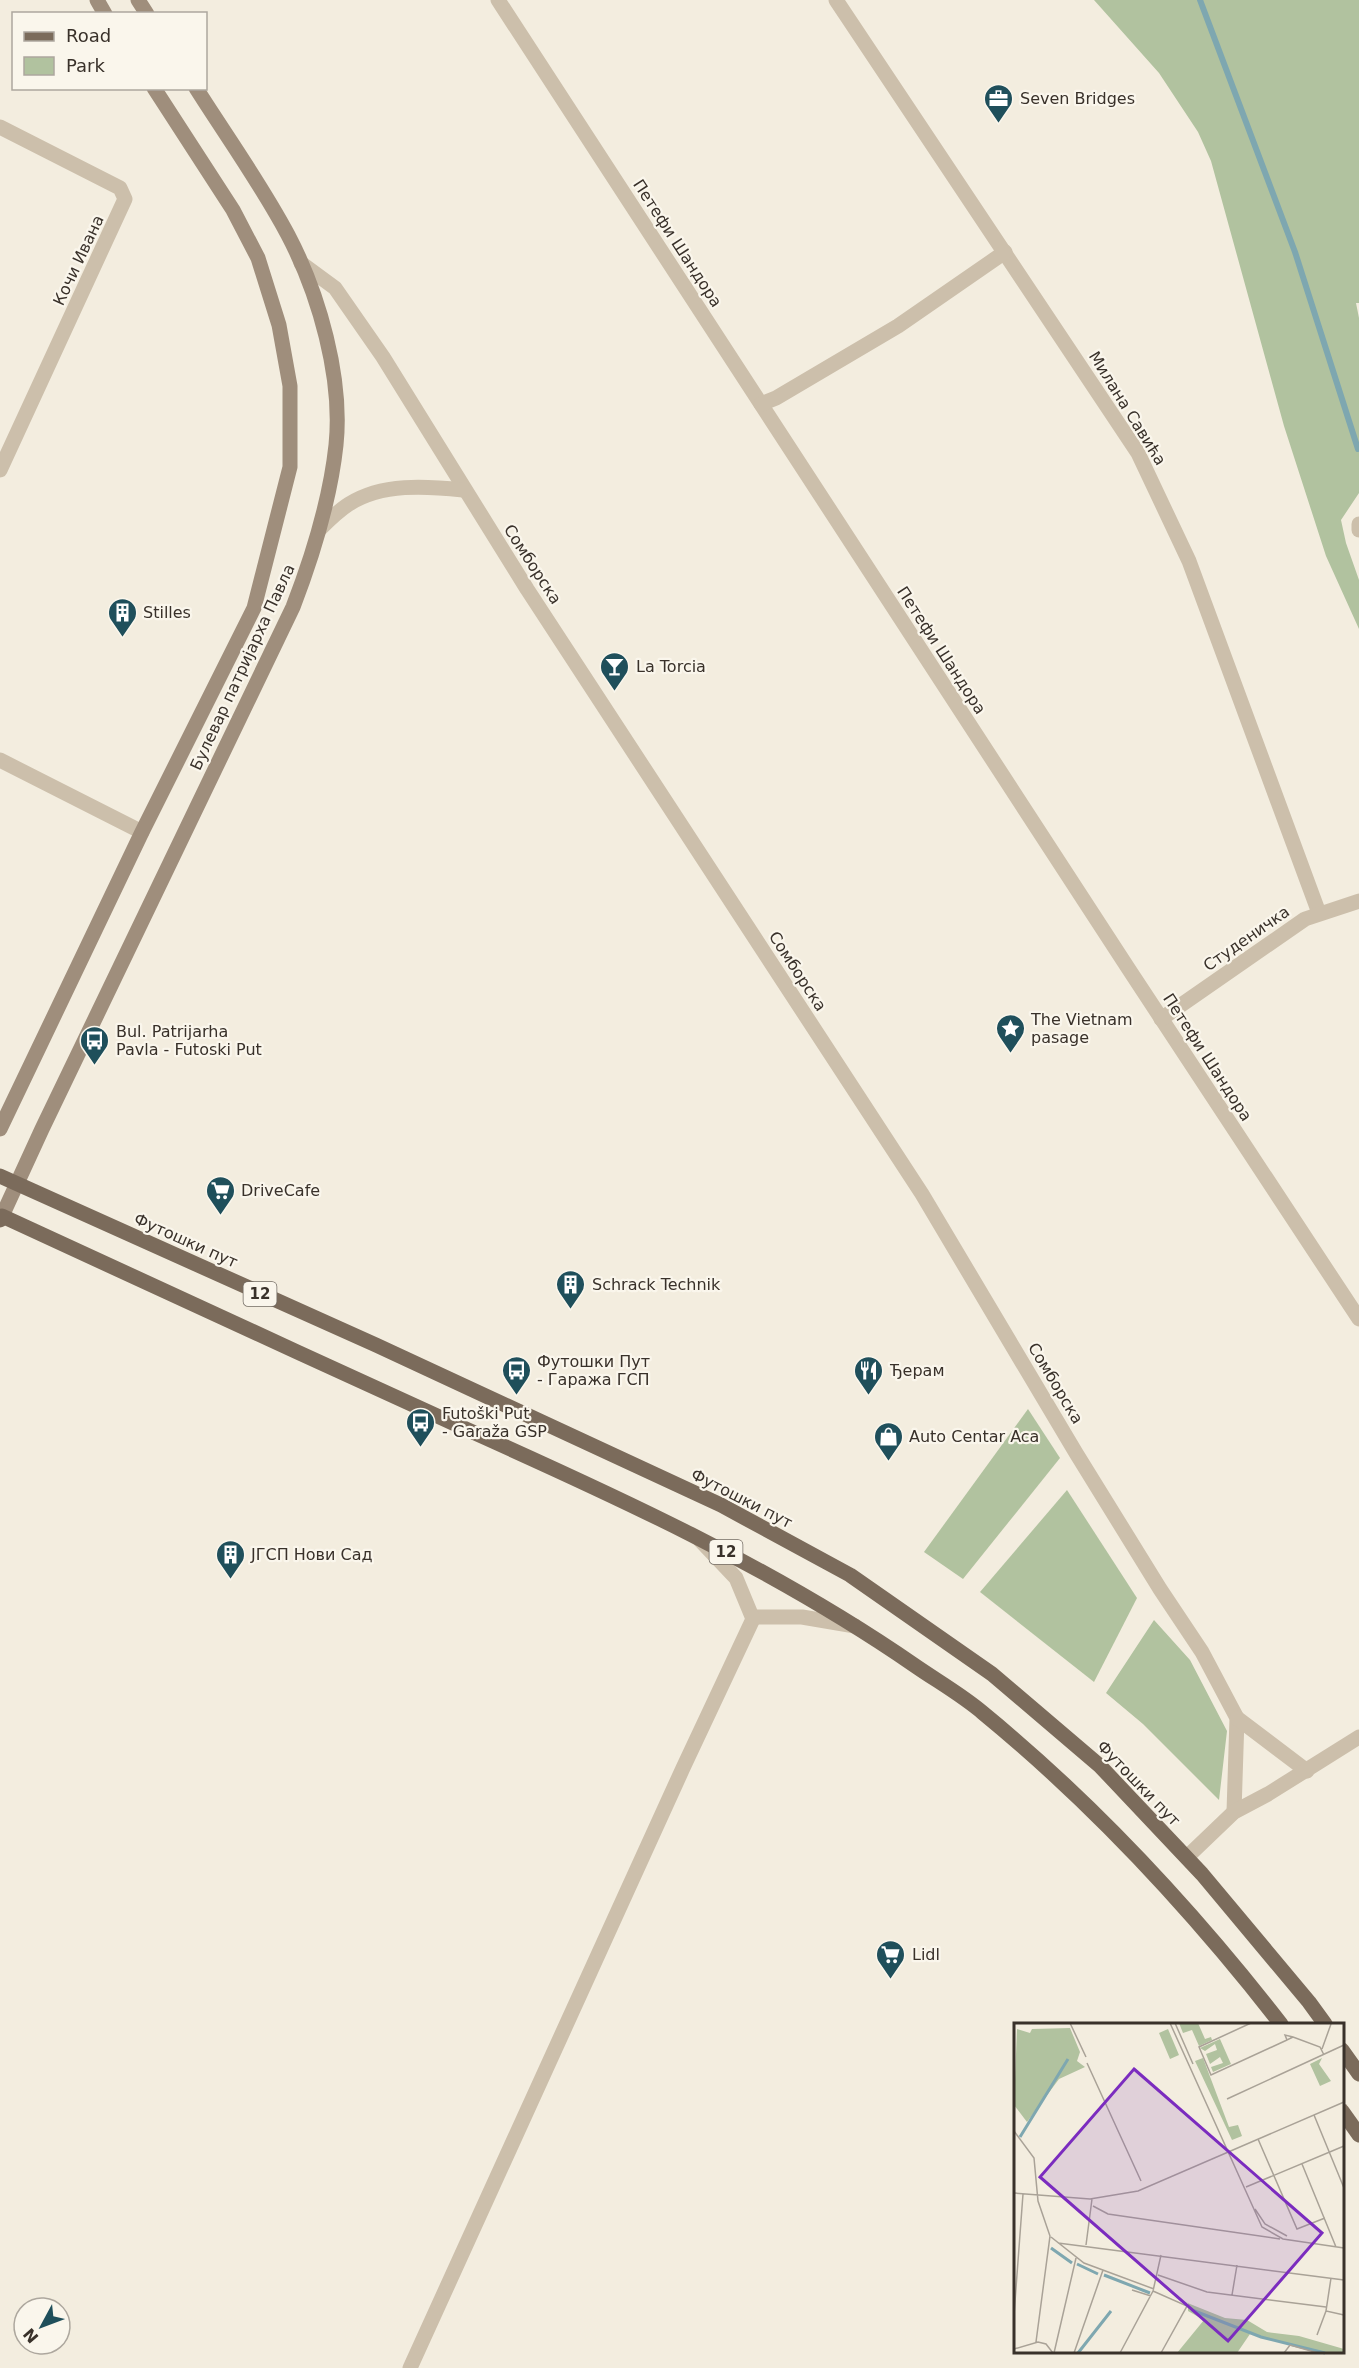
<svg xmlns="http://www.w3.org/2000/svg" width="1359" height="2368" viewBox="0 0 1359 2368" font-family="'DejaVu Sans',sans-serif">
	<rect width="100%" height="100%" fill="#f3eddf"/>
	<g fill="#b1c29f">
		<polygon points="1094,0 1359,0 1359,303 1356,303 1359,318 1359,493 1341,520 1346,543 1359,580 1359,629 1326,556 1284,426 1211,161 1198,132 1159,73"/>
		<polygon points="1028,1409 1060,1458 963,1579 924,1552"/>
		<polygon points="1067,1490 1137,1598 1094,1682 980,1592"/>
		<polygon points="1154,1620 1190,1660 1227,1731 1219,1800 1143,1724 1106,1693"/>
	</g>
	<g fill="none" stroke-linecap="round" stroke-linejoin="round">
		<polyline stroke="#7ea7b0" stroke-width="6" points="1200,0 1295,252 1358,449"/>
		<g stroke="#ccbfab" stroke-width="15">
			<polyline points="498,0 1128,968 1359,1319"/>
			<polyline points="836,0 1138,453 1189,561 1319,913"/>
			<polyline points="0,127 120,188 125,199 0,470"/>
			<polyline points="301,263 335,288 383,357 527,589 922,1194 1076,1453 1160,1589 1202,1652 1237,1718 1234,1812"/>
			<polyline points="761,404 776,398 898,326 1005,252"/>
			<polyline points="1359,524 1359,530"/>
			<path d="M 320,529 C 329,520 338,511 349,504 C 382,483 426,486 463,490"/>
			<polyline points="0,760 142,832"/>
			<polyline points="1161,1019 1305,919 1359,901"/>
			<polyline points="753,1617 802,1617 855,1626"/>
			<polyline points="1237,1718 1307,1771"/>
			<polyline points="1187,1857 1234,1812 1268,1794 1359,1737"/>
			<polyline points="410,2368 683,1768 753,1619 736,1578 700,1540"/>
		</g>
		<g stroke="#9f8e7c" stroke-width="15">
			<polyline points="97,0 105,14"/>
			<polyline points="138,0 147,14"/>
			<polyline points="0,1129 142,832 254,608 290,467 290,386 279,325 258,258 233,210 154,88"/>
			<path d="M 0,1215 L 2,1216 L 42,1129 L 293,607 C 313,555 330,501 336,445 C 343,378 319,294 288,235 C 261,184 227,137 196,88"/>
		</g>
		<g stroke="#7b6b5b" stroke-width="15">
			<polyline points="0,1176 376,1345 721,1505 850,1575 992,1674 1100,1766 1202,1874 1309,2002 1325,2024"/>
			<path d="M 0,1220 L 2,1216 C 154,1286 305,1356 457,1425 C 614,1495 772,1567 914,1665 C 937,1681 962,1695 983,1713 C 1094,1804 1193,1911 1281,2024"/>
			<polyline points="1342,2050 1359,2074"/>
			<polyline points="1342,2111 1359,2135"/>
		</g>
	</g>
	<defs>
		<symbol id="office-pin" viewBox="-11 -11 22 30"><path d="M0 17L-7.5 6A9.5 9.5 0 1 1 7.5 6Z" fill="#1f4f5b" stroke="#faf6ec"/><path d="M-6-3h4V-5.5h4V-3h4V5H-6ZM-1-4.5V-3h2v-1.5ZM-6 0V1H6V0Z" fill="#fff"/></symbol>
		<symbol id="building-pin" viewBox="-11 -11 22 30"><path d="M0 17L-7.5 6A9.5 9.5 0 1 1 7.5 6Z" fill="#1f4f5b" stroke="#faf6ec"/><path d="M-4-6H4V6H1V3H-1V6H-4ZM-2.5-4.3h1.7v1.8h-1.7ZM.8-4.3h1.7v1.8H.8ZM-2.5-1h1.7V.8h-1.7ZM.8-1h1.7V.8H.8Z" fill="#fff"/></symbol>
		<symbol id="bar-pin" viewBox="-11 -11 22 30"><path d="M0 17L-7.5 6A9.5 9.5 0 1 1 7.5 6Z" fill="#1f4f5b" stroke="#faf6ec"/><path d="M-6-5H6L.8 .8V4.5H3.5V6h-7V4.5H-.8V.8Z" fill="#fff"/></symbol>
		<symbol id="sight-pin" viewBox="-11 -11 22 30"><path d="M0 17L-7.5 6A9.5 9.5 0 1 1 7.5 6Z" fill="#1f4f5b" stroke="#faf6ec"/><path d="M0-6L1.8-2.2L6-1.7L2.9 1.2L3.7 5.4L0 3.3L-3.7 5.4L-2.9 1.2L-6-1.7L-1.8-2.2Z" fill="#fff"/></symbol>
		<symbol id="bus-pin" viewBox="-11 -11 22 30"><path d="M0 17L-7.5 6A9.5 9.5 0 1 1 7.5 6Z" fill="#1f4f5b" stroke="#faf6ec"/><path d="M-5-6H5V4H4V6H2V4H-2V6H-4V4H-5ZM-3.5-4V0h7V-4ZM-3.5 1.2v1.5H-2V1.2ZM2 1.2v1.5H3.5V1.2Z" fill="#fff"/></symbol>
		<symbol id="supermarket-pin" viewBox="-11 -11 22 30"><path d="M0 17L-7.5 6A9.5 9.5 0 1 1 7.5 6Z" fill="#1f4f5b" stroke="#faf6ec"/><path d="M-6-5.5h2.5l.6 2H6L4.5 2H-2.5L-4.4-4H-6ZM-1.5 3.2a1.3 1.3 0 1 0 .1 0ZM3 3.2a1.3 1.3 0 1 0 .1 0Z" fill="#fff"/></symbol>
		<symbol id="restaurant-pin" viewBox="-11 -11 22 30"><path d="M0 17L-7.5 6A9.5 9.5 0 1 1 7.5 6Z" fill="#1f4f5b" stroke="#faf6ec"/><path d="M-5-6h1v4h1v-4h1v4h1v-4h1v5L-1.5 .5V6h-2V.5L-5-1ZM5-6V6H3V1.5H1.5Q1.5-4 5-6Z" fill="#fff"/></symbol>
		<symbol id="shop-pin" viewBox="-11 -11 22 30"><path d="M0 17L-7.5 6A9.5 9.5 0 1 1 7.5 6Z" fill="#1f4f5b" stroke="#faf6ec"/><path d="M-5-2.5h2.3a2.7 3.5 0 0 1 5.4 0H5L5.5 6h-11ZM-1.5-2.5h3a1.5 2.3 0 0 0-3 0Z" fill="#fff"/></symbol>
	</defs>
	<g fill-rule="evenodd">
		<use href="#office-pin" x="982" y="82" width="33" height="45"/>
		<use href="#building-pin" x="106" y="596" width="33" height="45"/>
		<use href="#bar-pin" x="598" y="650" width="33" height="45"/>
		<use href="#sight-pin" x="994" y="1012" width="33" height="45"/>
		<use href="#bus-pin" x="78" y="1024" width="33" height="45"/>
		<use href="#supermarket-pin" x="204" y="1174" width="33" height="45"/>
		<use href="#building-pin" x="554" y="1268" width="33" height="45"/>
		<use href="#bus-pin" x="500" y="1354" width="33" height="45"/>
		<use href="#restaurant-pin" x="852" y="1354" width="33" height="45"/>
		<use href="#bus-pin" x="404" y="1406" width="33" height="45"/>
		<use href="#shop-pin" x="872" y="1420" width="33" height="45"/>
		<use href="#building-pin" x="214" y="1538" width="33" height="45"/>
		<use href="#supermarket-pin" x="874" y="1938" width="33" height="45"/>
	</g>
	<g text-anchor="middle" stroke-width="4.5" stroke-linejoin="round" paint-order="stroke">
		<g fill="#faf6ec" stroke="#736c64" stroke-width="1.5">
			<rect x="243.5" y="1282" width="33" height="24" rx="4.5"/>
			<rect x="709.5" y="1540" width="33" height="24" rx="4.5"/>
		</g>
		<g font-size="15" font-weight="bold" fill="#39312a">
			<text x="260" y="1299">12</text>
			<text x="726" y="1557">12</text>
		</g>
		<g font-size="16" fill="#39312a" stroke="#faf6ec" text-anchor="start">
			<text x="1020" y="104">Seven Bridges</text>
			<text x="143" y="618">Stilles</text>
			<text x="636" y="672">La Torcia</text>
			<text x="1031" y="1025">The Vietnam<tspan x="1031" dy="18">pasage</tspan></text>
			<text x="116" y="1037">Bul. Patrijarha<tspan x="116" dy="18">Pavla - Futoski Put</tspan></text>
			<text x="241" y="1196">DriveCafe</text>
			<text x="592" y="1290">Schrack Technik</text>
			<text x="537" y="1367">Футошки Пут<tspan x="537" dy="18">- Гаража ГСП</tspan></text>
			<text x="890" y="1376">Ђерам</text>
			<text x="442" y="1419">Futoški Put<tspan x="442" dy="18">- Garaža GSP</tspan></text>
			<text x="909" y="1442">Auto Centar Aca</text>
			<text x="251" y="1560">ЈГСП Нови Сад</text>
			<text x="912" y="1960">Lidl</text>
		</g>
		<g font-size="16" fill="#39312a" stroke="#faf6ec">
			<text transform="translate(678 243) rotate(57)" y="6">Петефи Шандора</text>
			<text transform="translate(78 260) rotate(-65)" y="6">Кочи Ивана</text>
			<text transform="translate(1128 408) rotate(58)" y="6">Милана Савића</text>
			<text transform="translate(533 564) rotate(57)" y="6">Сомборска</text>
			<text transform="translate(942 650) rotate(57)" y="6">Петефи Шандора</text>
			<text transform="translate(242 667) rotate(-65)" y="6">Булевар патријарха Павла</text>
			<text transform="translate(1246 938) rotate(-35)" y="6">Студеничка</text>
			<text transform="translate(798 971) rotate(57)" y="6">Сомборска</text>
			<text transform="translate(1208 1057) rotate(57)" y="6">Петефи Шандора</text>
			<text transform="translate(186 1240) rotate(24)" y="6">Футошки пут</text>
			<text transform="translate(1056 1383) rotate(59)" y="6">Сомборска</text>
			<text transform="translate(742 1498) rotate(27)" y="6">Футошки пут</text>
			<text transform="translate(1139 1783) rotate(46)" y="6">Футошки пут</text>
		</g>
	</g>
	<g transform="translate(1014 2023)">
		<rect width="330" height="330" fill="#f3eddf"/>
		<path d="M 165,0 L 184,0 L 191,16 L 197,14 L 198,17 L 185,23 L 178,7 L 169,10 ZM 56,5 L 66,29 L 63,38 L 71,44 L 45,56 L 13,99 L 0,82 L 3,6 L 16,10 L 18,6 ZM 154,6 L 165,32 L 156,36 L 145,10 ZM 206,16 L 217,41 L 199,49 L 197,44 L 209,40 L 206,34 L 196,41 L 192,31 L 203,27 L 201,21 L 191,28 L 186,25 ZM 189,35 L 215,104 L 224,102 L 228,113 L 218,117 L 181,38 ZM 308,35 L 305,41 L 317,58 L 306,63 L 296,41 ZM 141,267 L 211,295 L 233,297 L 253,309 L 285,313 L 330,326 L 330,330 L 310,330 L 236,311 L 223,330 L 163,330 L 190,297 L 174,288 L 174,280 Z" fill="#b1c29f"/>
		<path fill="none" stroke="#7ea7b0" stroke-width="3" d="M 6,114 L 54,36M 37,225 L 58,240M 63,241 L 84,251M 90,252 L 136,270M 178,287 L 247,314 L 311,330M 64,330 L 97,288"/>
		<path fill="none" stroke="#a9a297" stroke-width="1.5" d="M 26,0 L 56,0M 56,0 L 72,34M 156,0 L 248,204 L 269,216 L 330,225M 161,0 L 179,41M 237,0 L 185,24 L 197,52 L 273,17M 279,14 L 273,17 L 271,12 L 279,14 L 306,24 L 310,32M 308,26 L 317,1M 73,40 L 127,158M 213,76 L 330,22M 300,92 L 330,165M 0,108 L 20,135 L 24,178 L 36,213 L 22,319M 244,116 L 283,206 L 311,195M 288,141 L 322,224M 232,164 L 330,123M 0,170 L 76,176 L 124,168 L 330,79M 79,183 L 94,191 L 266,216M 241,186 L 251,201 L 273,213M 37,214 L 70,240 L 140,266M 44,220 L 330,257M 72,222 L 78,176M 144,252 L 193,269 L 312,284M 317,255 L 312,288 L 330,292M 118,267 L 137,273M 139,268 L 173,283 L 147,330M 218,272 L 223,242M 0,292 L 9,171M 303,312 L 312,288M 0,326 L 24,319 L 32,321 L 39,330M 40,330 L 62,235M 60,330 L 89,247M 106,330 L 139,268 L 147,232M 270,330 L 276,322 L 304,330"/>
		<path fill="#7b2cbf" fill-opacity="0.15" stroke="#7b2cbf" stroke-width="3" d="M 120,46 L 308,210 L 214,318 L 26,154 Z"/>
		<rect width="330" height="330" fill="none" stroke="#39312a" stroke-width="3"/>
	</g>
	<rect x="12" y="12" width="195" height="78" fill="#faf6ec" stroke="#ada79e" stroke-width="1.5"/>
	<rect x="24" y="32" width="30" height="9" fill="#7b6b5b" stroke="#ada79e" stroke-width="1.5"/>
	<text x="66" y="42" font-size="18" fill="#39312a">Road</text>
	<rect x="24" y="57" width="30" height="18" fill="#b1c29f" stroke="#ada79e" stroke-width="1.5"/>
	<text x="66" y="72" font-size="18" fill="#39312a">Park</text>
	<g transform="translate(42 2326) rotate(229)"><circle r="28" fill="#faf6ec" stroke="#ada79e" stroke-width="1.5"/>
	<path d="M0-4.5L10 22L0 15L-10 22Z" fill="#1f4f5b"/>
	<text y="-9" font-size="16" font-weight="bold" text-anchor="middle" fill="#39312a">N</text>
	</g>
</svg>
